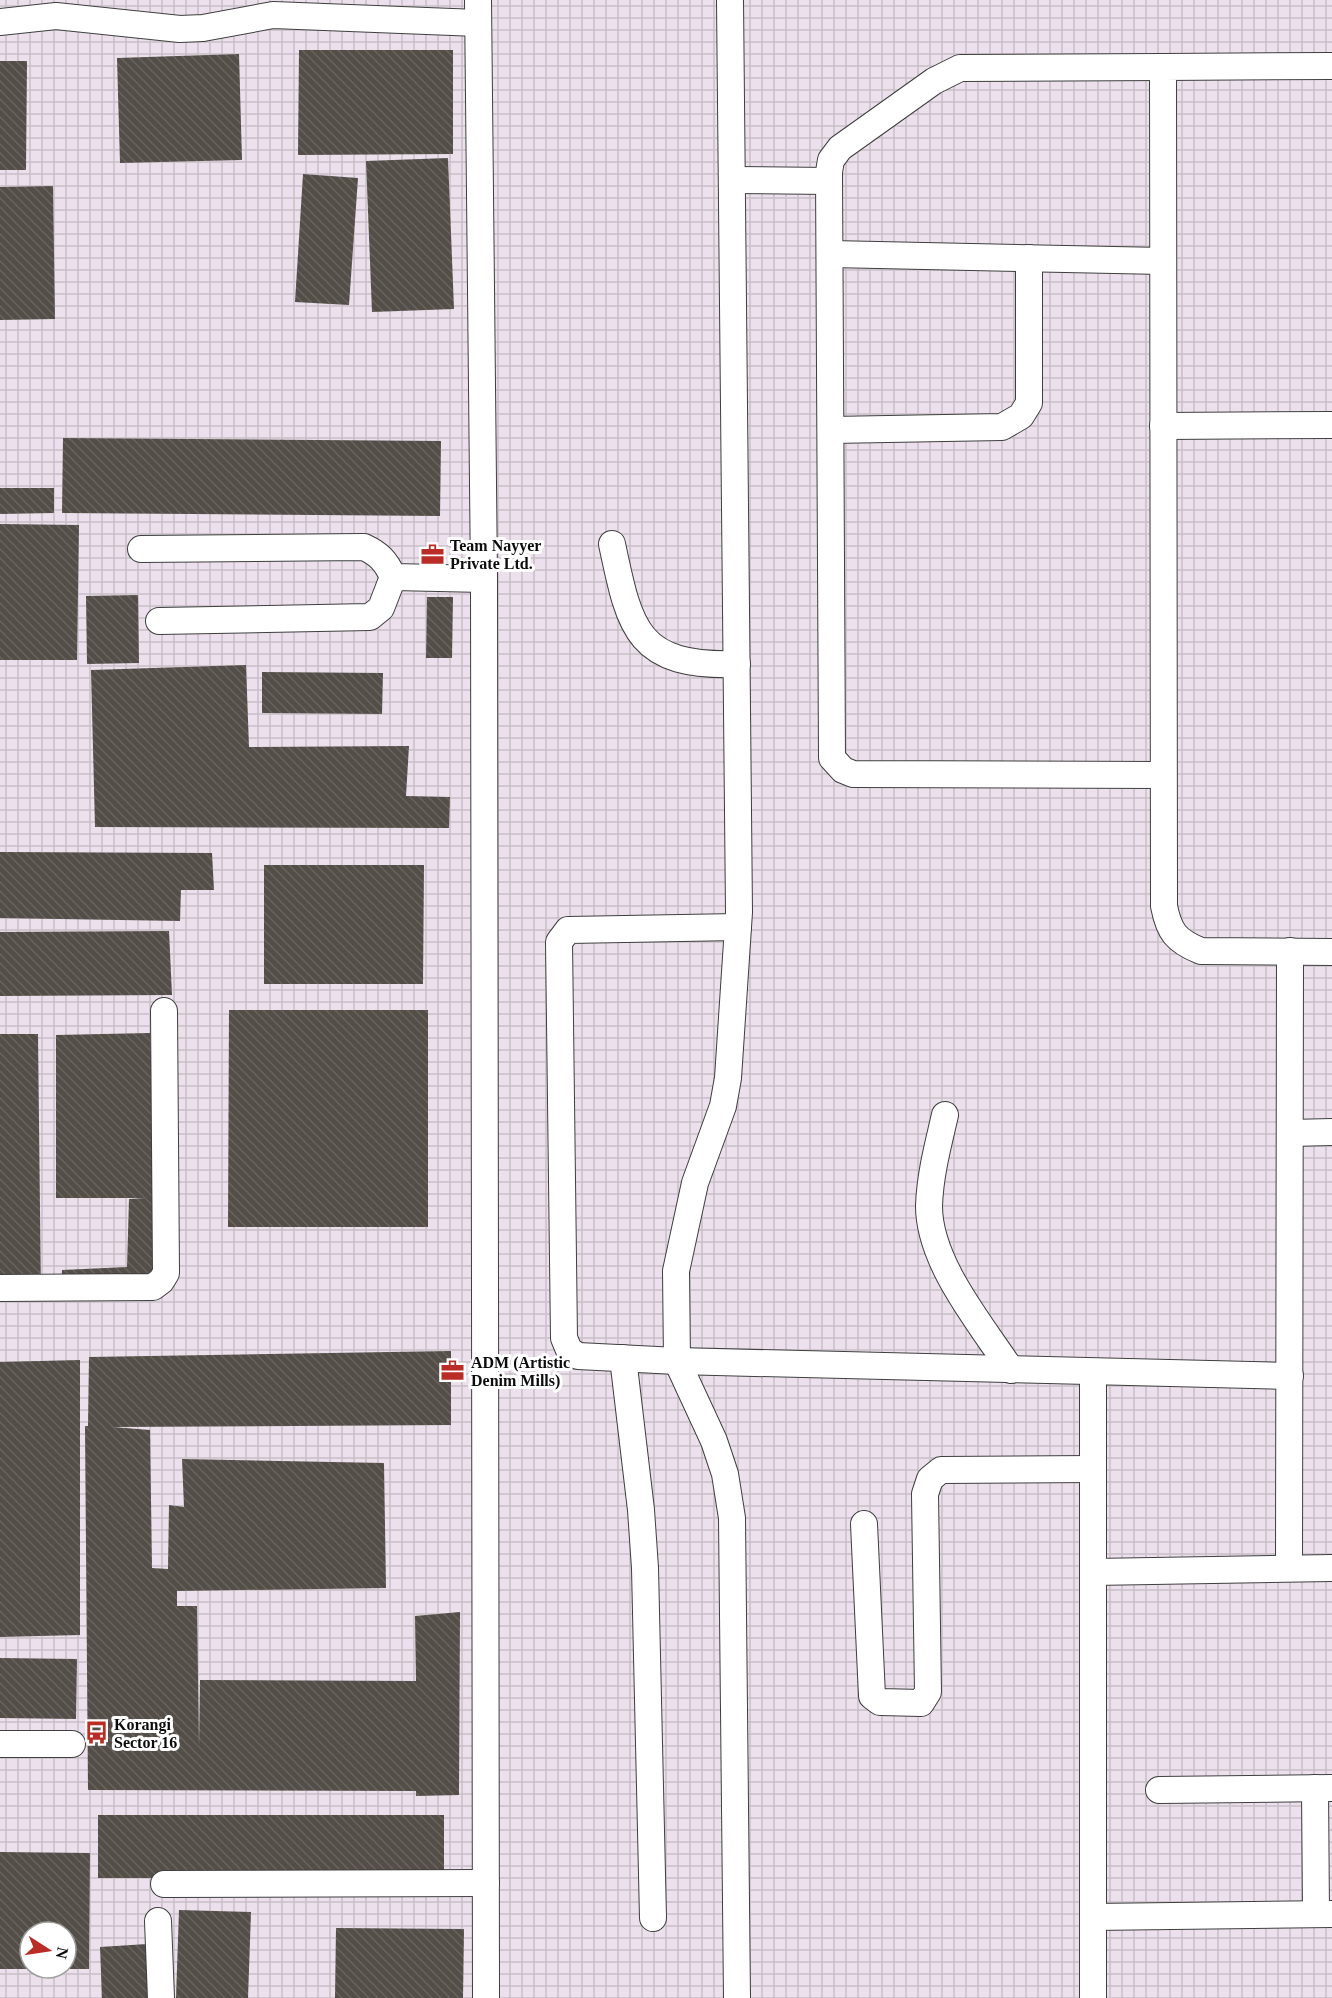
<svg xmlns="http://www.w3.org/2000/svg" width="1332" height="1998" viewBox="0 0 1332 1998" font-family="Georgia,serif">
	<defs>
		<pattern id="industrial-grid" width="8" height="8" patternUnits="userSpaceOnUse" patternTransform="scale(1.5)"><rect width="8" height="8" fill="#ebe0eb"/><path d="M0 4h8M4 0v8" fill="none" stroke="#c8bfc8"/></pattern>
		<pattern id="building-back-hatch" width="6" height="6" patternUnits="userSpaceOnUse" patternTransform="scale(1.5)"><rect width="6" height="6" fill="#544e48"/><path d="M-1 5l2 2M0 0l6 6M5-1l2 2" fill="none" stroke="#68635e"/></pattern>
	</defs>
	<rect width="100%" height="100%" fill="#fffdeb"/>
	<path fill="url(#industrial-grid)" fill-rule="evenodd" d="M 0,0 L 1332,0 L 1332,1998 L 0,1998 ZM 30,1932 L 66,1932 L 66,1968 L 30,1968 Z"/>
	<g fill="url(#building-back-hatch)">
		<polygon points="299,50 453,50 453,154 298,155"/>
		<polygon points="239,54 242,160 120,163 117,58"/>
		<polygon points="0,61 27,61 26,170 0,170"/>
		<polygon points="448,158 454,309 372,312 366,161"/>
		<polygon points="303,174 358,178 349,305 295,302"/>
		<polygon points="53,186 55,319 0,320 0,187"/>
		<polygon points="63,438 441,441 440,516 62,513"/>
		<polygon points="0,488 54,488 54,513 0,514"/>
		<polygon points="0,524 79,525 77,660 0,660"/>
		<polygon points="138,595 139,663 87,664 86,596"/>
		<polygon points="427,597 453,597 452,658 426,658"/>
		<polygon points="246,665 249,747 409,746 406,796 450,797 449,828 95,827 91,670"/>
		<polygon points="262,672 383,673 382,714 262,713"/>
		<polygon points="0,852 212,853 214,890 181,890 180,921 0,918"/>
		<polygon points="264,865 424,865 423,984 264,984"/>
		<polygon points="169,931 172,995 0,996 0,932"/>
		<polygon points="229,1010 428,1010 428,1227 228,1227"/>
		<polygon points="150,1033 155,1163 155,1294 61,1296 62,1270 127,1267 129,1199 145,1198 56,1198 56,1035"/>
		<polygon points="0,1034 38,1034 41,1297 0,1299"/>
		<polygon points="451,1351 451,1425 113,1427 150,1430 152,1568 168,1569 169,1505 184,1507 182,1459 384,1463 386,1588 177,1591 177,1606 197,1606 199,1746 200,1680 416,1681 415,1616 460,1612 459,1795 416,1796 416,1791 88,1790 85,1426 88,1426 89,1357"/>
		<polygon points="80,1360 80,1635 0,1637 0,1362"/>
		<polygon points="0,1658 77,1659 76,1719 0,1718"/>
		<rect x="98" y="1815" width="346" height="63"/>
		<polygon points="0,1852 90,1853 89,1969 66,1969 66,1932 30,1932 30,1969 0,1969"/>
		<polygon points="179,1910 251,1912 248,1998 176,1998"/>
		<polygon points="336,1928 464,1929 463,1998 335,1998"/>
		<polygon points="147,1944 150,1998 102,1998 100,1947"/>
	</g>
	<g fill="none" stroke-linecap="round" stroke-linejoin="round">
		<defs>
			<g id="minor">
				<polyline points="478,0 484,579 486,1998"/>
				<polyline points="730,0 739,912 728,1078 723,1106 695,1183 676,1271 677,1361 714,1441 725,1474 732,1518 737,1998"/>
				<polyline points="0,22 56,16 180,29 203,28 273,15 478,23"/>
				<path d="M 1332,66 L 1163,67 L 1164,906 C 1169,932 1176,941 1201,951 L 1332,952"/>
				<polyline points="1163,67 960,68 934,81 840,148 831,160 829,172 832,758 843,770 853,774 1163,775"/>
				<polyline points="732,180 829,181"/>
				<polyline points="831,254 1163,261"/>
				<polyline points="1163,426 1332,425"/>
				<polyline points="831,430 1002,427 1021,416 1029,403 1029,258"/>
				<path d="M 612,544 C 630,630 637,667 737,664"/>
				<path d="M 141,549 L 364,547 C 379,554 386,561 393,577 L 484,579"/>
				<polyline points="159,621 370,617 381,608 393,577"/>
				<polyline points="738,927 568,930 559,942 564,1338 569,1350 578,1356 677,1361 1290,1376"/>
				<path d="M 945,1115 C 938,1145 930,1175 929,1206 C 929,1263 981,1324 1011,1370"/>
				<polyline points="1290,1133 1332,1132"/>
				<polyline points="0,1288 153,1287 161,1281 166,1273 164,1011"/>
				<polyline points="623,1358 641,1510 645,1568 653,1918"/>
				<polyline points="1093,1372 1093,1998"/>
				<polyline points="864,1524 872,1696 880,1702 921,1703 928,1692 925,1494 930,1479 941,1470 1093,1469"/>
				<polyline points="1289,1568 1290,951"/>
				<polyline points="1093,1572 1332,1568"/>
				<polyline points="0,1744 72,1744"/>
				<polyline points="1315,1788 1316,1914"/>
				<polyline points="1159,1790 1332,1788"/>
				<polyline points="164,1884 486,1883"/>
				<polyline points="1093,1917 1332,1914"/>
				<polyline points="158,1921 161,1998"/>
			</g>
		</defs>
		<use href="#minor" stroke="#3f3f3f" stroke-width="28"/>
		<use href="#minor" stroke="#fff" stroke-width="26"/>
	</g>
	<defs>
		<symbol id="office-bare" viewBox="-9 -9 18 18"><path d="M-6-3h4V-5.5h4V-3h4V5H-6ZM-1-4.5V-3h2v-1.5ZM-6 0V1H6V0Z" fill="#b92d26" stroke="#fff" stroke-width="2.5" paint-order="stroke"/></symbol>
		<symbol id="bus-bare" viewBox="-9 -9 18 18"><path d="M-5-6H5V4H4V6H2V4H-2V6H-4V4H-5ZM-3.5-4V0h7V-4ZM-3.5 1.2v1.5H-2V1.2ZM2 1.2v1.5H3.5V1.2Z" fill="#b92d26" stroke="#fff" stroke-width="2.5" paint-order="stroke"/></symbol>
	</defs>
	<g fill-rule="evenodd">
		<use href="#office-bare" x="416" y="538" width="33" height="33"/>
		<use href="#office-bare" x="436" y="1354" width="33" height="33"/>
		<use href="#bus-bare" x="80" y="1716" width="33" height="33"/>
	</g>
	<g text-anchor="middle" stroke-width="6" stroke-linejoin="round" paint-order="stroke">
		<g font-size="16" font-weight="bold" fill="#0c0c0c" stroke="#fff" text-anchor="start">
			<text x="450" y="551">Team Nayyer<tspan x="450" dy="18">Private Ltd.</tspan></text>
			<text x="471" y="1368">ADM (Artistic<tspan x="471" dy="18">Denim Mills)</tspan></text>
			<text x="114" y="1730">Korangi<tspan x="114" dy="18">Sector 16</tspan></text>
		</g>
	</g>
	<g transform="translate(48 1950) rotate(102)"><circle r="28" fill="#ffffff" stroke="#9e9e9e" stroke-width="1.5"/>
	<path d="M0-4.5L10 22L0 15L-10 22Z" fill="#b92d26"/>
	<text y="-9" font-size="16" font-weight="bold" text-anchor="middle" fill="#0c0c0c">N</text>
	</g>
</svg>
